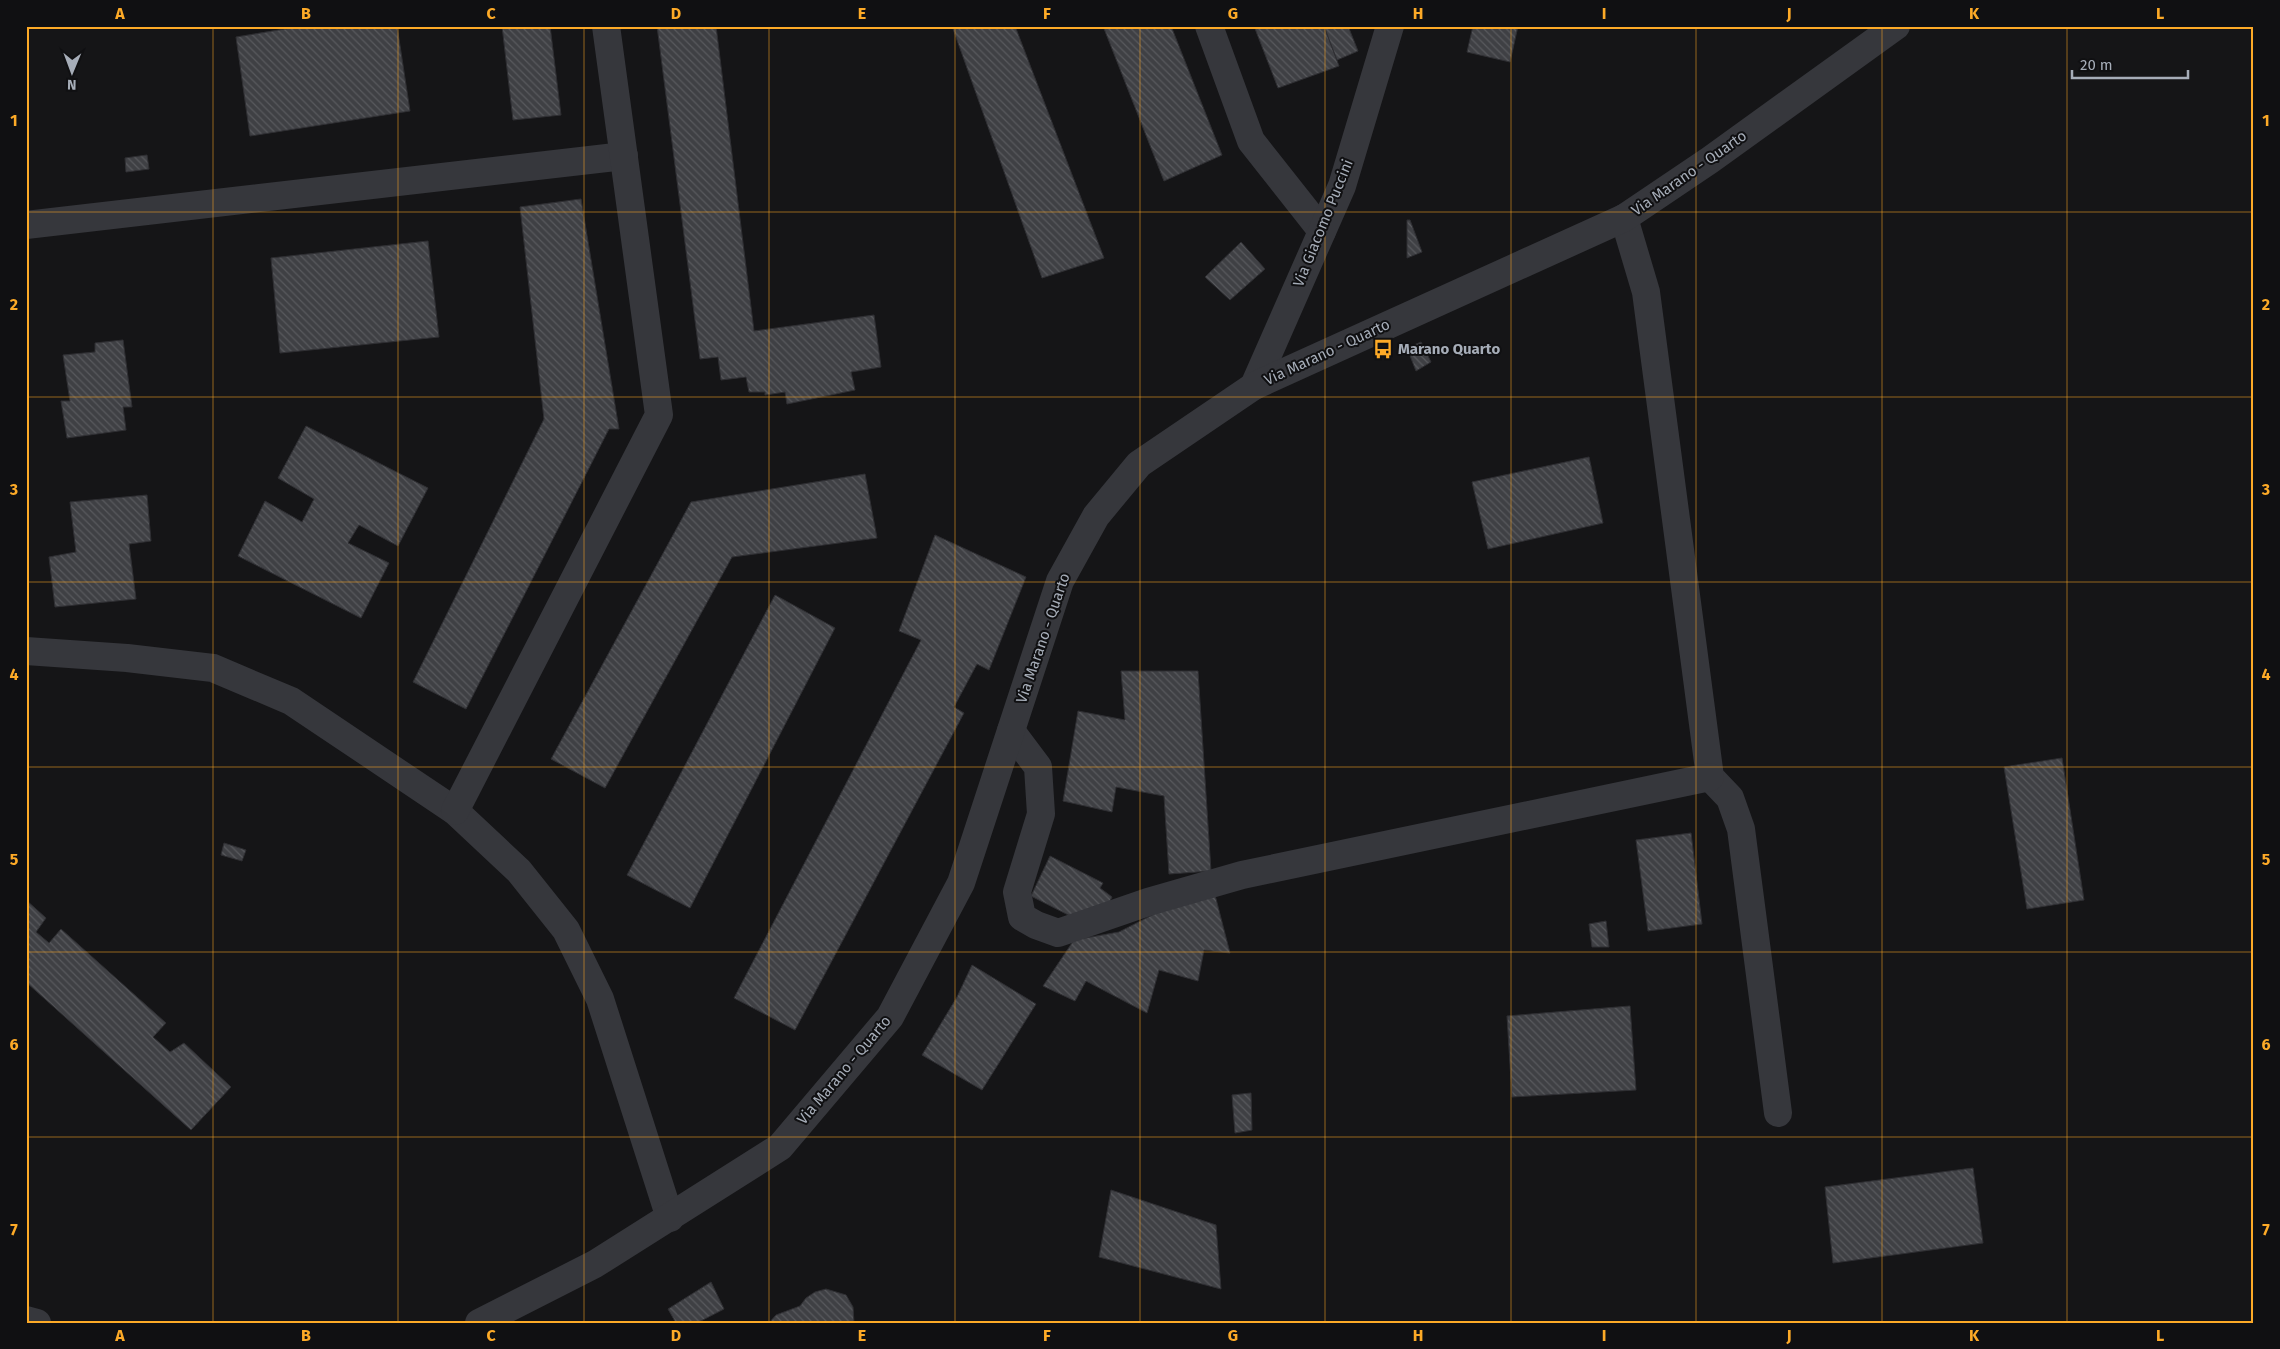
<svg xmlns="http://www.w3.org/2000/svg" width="2280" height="1349" viewBox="0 0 2280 1349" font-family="'Fira Sans',sans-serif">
	<defs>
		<pattern id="building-back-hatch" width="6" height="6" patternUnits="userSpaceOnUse" patternTransform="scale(1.25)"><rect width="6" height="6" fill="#3f4044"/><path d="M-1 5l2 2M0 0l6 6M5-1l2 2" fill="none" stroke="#58595d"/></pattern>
	</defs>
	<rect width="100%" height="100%" fill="#151517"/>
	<g fill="url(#building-back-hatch)" stroke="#2f2f33">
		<polygon points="303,26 397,26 410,111 250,136 236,37"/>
		<polygon points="502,26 550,26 561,115 513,120"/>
		<polygon points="657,26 716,26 754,331 874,315 881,367 851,372 855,390 787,404 785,392 765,395 765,392 749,392 746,377 721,380 718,357 700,359"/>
		<polygon points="952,26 1015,26 1104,258 1042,278"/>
		<polygon points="1103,26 1171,26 1222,155 1164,181"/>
		<polygon points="1254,26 1324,26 1339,66 1278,88"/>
		<polygon points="1324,26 1348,26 1358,51 1337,60"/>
		<polygon points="1473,26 1518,26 1510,62 1467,52"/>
		<polygon points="147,155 149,169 126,172 125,158"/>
		<polygon points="581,199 619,429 609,429 466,709 413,682 544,419 520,207"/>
		<polygon points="1407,220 1410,220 1422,252 1407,258"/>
		<polygon points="428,241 439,337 280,353 271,258"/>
		<polygon points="1241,242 1265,269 1230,300 1205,277"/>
		<polygon points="123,340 132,407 123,407 126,430 67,438 61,401 70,401 63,355 95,352 95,343"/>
		<polygon points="1421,342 1431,362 1416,371 1407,348"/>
		<polygon points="306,426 428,488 398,546 359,525 348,543 389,563 361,618 238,556 265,501 302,522 314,499 278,478"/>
		<polygon points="1589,457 1603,523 1488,549 1472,482"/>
		<polygon points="865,474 877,538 732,557 605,788 551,759 691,502"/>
		<polygon points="147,495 151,541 129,544 136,599 55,607 49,557 76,552 70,502"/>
		<polygon points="935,535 1026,577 989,670 977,664 954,707 964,713 795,1030 734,998 921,640 899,631"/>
		<polygon points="775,595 835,628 690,908 627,875"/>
		<polygon points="1121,671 1198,671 1211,871 1169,874 1164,796 1116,787 1112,812 1063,801 1078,711 1125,720"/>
		<polygon points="2062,758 2084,900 2027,909 2004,767"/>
		<polygon points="1691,833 1702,924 1648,931 1636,840"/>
		<polygon points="224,843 246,850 242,861 221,855"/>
		<polygon points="1050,856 1103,883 1100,888 1112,897 1103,914 1084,923 1031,896"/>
		<polygon points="1215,895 1230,953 1204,950 1198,981 1159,970 1147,1013 1086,981 1075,1001 1043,986 1074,940 1119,932 1170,906"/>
		<polygon points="26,900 46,918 36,932 49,943 61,929 166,1023 153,1037 170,1052 184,1043 231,1087 191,1130 26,982"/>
		<polygon points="1606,921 1609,947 1592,947 1589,924"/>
		<polygon points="972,965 1036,1004 982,1090 922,1055 957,997"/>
		<polygon points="1630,1006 1636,1090 1512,1097 1507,1016"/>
		<polygon points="1251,1093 1252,1130 1235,1133 1232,1095"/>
		<polygon points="1973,1168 1983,1243 1833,1263 1825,1187"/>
		<polygon points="1111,1190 1216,1225 1221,1289 1099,1257"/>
		<polygon points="711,1282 724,1309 697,1323 676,1323 668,1309"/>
		<polygon points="826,1289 846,1295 853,1307 854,1323 769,1323 776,1315 800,1306 806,1298 815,1292"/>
	</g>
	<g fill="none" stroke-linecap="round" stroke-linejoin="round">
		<g stroke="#36373c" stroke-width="28">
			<polyline points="1209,26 1251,141 1322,231"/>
			<polyline points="1624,218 1646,292 1710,777 1730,798 1741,829 1778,1113"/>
			<polyline points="26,225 624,156"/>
			<polyline points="1254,386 1342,186 1390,26"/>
			<polyline points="26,651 127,658 213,668 291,701 455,811 519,871 566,930 600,999 670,1218"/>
			<polyline points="1011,731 1038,767 1041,814 1017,892 1022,917 1036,925 1058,933 1148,902 1242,875 1710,777"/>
			<polyline points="455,811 659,415 606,26"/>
			<polyline points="26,1320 37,1323"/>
			<polyline points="479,1323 595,1264 780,1147 890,1017 961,883 1060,581 1096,516 1139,464 1254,386 1624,218 1710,160 1896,26"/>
		</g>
	</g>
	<path fill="none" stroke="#fdaa27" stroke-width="1" stroke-opacity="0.55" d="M 213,26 L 213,1323M 398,26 L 398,1323M 584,26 L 584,1323M 769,26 L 769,1323M 955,26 L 955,1323M 1140,26 L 1140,1323M 1325,26 L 1325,1323M 1511,26 L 1511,1323M 1696,26 L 1696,1323M 1882,26 L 1882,1323M 2067,26 L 2067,1323M 26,212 L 2254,212M 26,397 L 2254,397M 26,582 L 2254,582M 26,767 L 2254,767M 26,952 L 2254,952M 26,1137 L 2254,1137"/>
	<defs>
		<symbol id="bus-bare" viewBox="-9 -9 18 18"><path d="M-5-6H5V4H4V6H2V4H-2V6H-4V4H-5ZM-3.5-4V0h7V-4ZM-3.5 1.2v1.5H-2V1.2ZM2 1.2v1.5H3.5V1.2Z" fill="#fdaa27" stroke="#101012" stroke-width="2.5" paint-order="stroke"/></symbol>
	</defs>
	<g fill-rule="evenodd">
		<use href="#bus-bare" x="1369" y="335" width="28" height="28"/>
	</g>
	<g text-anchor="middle" stroke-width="4" stroke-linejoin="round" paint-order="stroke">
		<g font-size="15" fill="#a6adb8" stroke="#101012">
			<text transform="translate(1689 173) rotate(-35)" y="5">Via Marano - Quarto</text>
			<text transform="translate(1323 223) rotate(-68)" y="5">Via Giacomo Puccini</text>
			<text transform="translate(1327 352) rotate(-25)" y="5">Via Marano - Quarto</text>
			<text transform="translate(1043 638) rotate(-71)" y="5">Via Marano - Quarto</text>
			<text transform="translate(844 1070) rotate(-50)" y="5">Via Marano - Quarto</text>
		</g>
		<g font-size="15" font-weight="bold" fill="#a6adb8" stroke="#101012" text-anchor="start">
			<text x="1398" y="354">Marano Quarto</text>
		</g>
	</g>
	<rect width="2280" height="1349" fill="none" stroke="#101012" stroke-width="55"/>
	<g transform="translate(72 72) rotate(181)" stroke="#101012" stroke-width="4" paint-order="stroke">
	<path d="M0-4L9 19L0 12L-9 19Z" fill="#a6adb8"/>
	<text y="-8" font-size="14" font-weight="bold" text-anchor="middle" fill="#a6adb8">N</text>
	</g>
	<path d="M2072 70v8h116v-8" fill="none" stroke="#a6adb8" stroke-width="2.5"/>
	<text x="2080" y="70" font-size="15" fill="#a6adb8" stroke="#101012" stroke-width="4" paint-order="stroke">20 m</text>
	<rect x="28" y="28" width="2224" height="1294" fill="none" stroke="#fdaa27" stroke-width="2"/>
	<g font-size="16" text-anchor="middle" font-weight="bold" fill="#fdaa27">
		<text x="120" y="19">A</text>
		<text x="306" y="19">B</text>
		<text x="491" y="19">C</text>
		<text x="676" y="19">D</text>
		<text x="862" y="19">E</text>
		<text x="1047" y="19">F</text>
		<text x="1233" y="19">G</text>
		<text x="1418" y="19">H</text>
		<text x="1604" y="19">I</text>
		<text x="1789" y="19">J</text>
		<text x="1974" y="19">K</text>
		<text x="2160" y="19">L</text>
		<text x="14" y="126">1</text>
		<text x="2266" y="126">1</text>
		<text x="14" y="310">2</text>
		<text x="2266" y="310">2</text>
		<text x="14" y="495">3</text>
		<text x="2266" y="495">3</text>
		<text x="14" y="680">4</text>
		<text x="2266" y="680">4</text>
		<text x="14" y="865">5</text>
		<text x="2266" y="865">5</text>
		<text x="14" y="1050">6</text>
		<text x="2266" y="1050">6</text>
		<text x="14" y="1235">7</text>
		<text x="2266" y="1235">7</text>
		<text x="120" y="1341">A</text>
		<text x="306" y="1341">B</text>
		<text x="491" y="1341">C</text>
		<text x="676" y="1341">D</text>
		<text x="862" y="1341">E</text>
		<text x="1047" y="1341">F</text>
		<text x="1233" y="1341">G</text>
		<text x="1418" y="1341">H</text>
		<text x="1604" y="1341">I</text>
		<text x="1789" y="1341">J</text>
		<text x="1974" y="1341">K</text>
		<text x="2160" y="1341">L</text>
	</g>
</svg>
